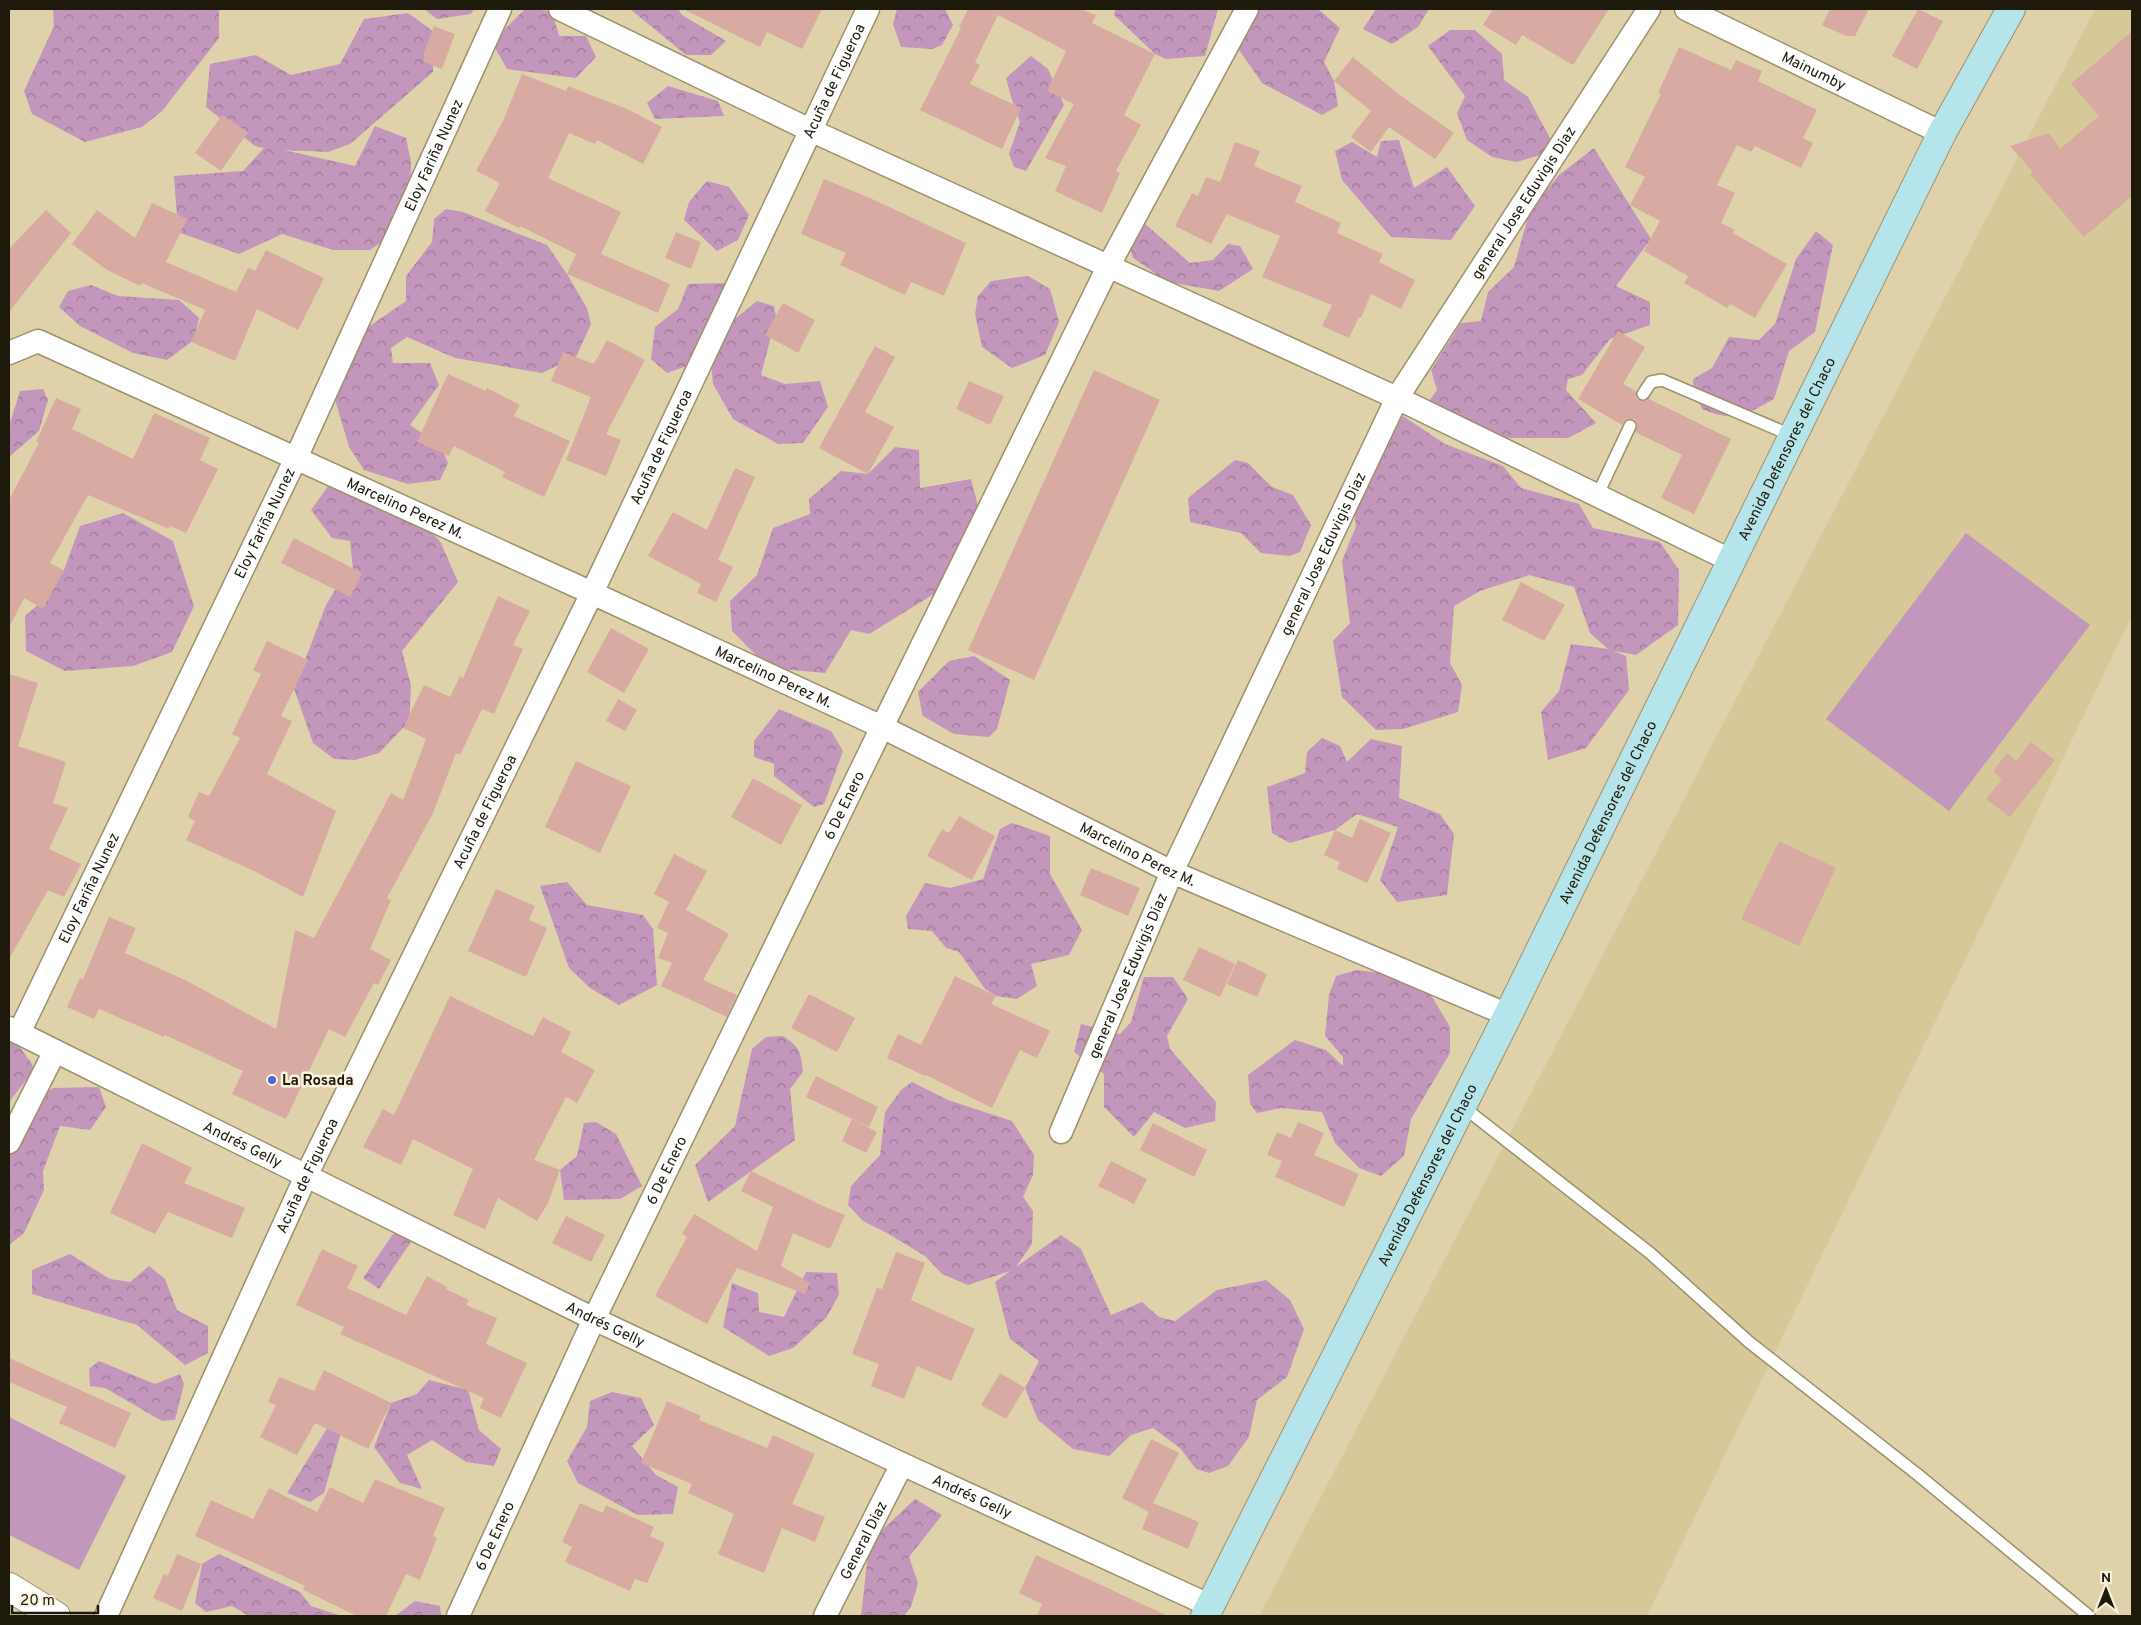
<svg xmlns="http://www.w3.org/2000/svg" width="2141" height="1625" viewBox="0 0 2141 1625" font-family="Overpass,sans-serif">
	<defs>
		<pattern id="forest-crowns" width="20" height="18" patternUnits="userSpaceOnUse" patternTransform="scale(1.25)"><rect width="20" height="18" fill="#c396bb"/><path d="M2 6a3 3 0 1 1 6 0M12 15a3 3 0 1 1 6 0" fill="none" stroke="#9e7a96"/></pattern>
	</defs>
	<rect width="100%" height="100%" fill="#dfd2ab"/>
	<polygon fill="#d7c899" points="2095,9 2132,9 2132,616 1647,1616 1259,1616"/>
	<g fill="url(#forest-crowns)">
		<polygon points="53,9 219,9 219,38 162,111 142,127 85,142 32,114 24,91 54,26"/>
		<polygon points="424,9 474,9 471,14 437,19"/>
		<polygon points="525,9 552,11 559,36 586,36 596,57 576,78 507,69 495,48 499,35"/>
		<polygon points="630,9 678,9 682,15 726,41 711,55 686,55"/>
		<polygon points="897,9 945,9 953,25 942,45 932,49 901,47 893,24"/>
		<polygon points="1115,9 1218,9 1205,56 1166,59 1155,54 1114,15"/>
		<polygon points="1251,9 1318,9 1340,28 1324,62 1334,81 1338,106 1322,115 1262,83 1226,31"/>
		<polygon points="1376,9 1429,9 1418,27 1392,44 1363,29"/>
		<polygon points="408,13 433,31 433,72 350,144 328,152 284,150 355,166 375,126 406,138 411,162 410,208 391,236 370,250 333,250 282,234 239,254 178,232 174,176 243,171 264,148 255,146 206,107 210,64 256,55 291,75 340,64 364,19"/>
		<polygon points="1450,30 1475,30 1502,54 1504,80 1528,97 1551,140 1544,154 1516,162 1492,157 1467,140 1457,113 1465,96 1428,46"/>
		<polygon points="1031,56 1048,69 1064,105 1026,171 1014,167 1009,154 1020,122 1011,97 1006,78"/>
		<polygon points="668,86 718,101 724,116 655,119 647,103"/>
		<polygon points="1399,140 1414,188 1447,167 1475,206 1451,240 1391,237 1342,180 1335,151 1352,142 1377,157 1381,141"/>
		<polygon points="1594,148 1651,239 1616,286 1650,302 1650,325 1610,339 1582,375 1568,379 1566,390 1596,423 1568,438 1504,438 1434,412 1429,401 1437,390 1431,370 1461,323 1481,321 1488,292 1514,267 1528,217 1541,197 1559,175"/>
		<polygon points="707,181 729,187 749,215 738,240 717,251 684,220 689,202"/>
		<polygon points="446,209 463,212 547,245 567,274 587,308 591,324 576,357 542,373 455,358 407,337 391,348 393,363 430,363 439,385 410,425 441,446 448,463 440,480 408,484 364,470 349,447 332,389 355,357 364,330 406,301 406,276 432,242 434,219"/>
		<polygon points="1144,223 1190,263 1213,260 1228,244 1240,246 1253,269 1219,291 1168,282 1133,258 1126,232"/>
		<path d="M 1816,231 L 1833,245 L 1815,332 L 1789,351 L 1774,399 C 1745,415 1734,423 1702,409 L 1694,391 L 1693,379 L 1712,368 L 1729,337 L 1759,340 L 1775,324 L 1796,259 Z"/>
		<polygon points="1028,276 1050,289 1059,322 1045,355 1012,368 982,347 975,314 978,296 991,281"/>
		<polygon points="726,283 732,307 696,363 667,373 651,359 655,327 678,309 688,284"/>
		<polygon points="91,285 118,296 179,300 199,318 194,340 167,360 133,353 80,326 59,307 68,291"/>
		<polygon points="757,301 774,306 776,317 761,375 785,384 820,381 828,407 803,443 778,444 733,419 713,384 711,363 730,323"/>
		<polygon points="43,389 48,400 39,431 9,457 9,426 20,391"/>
		<polygon points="1403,416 1445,444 1503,466 1521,488 1579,504 1593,528 1660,542 1679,570 1678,625 1636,655 1614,651 1626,656 1629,690 1586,748 1548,760 1541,712 1559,691 1571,644 1608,649 1590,633 1574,587 1529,575 1480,591 1454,606 1450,663 1462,685 1458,712 1403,729 1376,730 1342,697 1333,641 1350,623 1342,561 1356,526 1351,488"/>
		<polygon points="895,447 919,450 920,488 971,479 978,506 957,580 869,634 851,630 825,673 769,668 732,631 730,601 757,575 773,528 810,514 809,499 841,471 868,474"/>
		<polygon points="1235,460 1248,463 1272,487 1293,495 1311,525 1300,552 1289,556 1261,553 1241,533 1190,522 1188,498"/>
		<polygon points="329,485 400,504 440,541 458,582 402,651 411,686 409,726 403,728 379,753 355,760 334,759 313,743 294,689 326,605 335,590 355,589 350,541 332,538 311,510"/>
		<polygon points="123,513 173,541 194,606 172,652 133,666 65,671 26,651 25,616 49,595 64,570 80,526"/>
		<polygon points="974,656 1010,680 997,729 989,737 954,734 923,716 922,713 918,692 949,661"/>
		<polygon points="779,709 831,731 843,751 824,804 814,807 774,776 774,764 754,757 754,741"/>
		<polygon points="1322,738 1340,746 1347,762 1371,739 1402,746 1399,798 1440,814 1454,834 1447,895 1397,902 1380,880 1398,827 1357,814 1335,830 1290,843 1272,833 1267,787 1305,773 1307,752"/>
		<polygon points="1012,823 1050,836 1050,874 1082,930 1069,955 1031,964 1037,986 1017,999 996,996 985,989 959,952 946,948 932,931 908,929 906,916 925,883 950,888 983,879 1000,829"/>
		<polygon points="567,882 587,905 643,915 653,929 657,985 619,1005 590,988 569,968 540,886"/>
		<polygon points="1357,970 1404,976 1428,990 1450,1027 1450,1053 1411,1119 1404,1156 1381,1176 1359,1168 1335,1143 1322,1112 1281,1108 1257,1113 1250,1104 1248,1075 1295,1040 1326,1050 1343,1066 1343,1057 1325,1036 1329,995 1336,976"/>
		<polygon points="1144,977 1173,977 1188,999 1167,1036 1170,1049 1216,1102 1215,1121 1185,1128 1154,1112 1134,1137 1104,1107 1104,1074 1074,1052 1081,1024 1120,1034 1131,1022"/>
		<polygon points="9,1032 32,1064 34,1070 9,1102"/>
		<path d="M 783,1036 C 800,1047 801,1052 803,1072 L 790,1089 L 795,1140 L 708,1202 L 695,1165 L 735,1126 L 752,1049 L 766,1037 Z"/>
		<polygon points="912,1082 948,1100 1012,1121 1034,1155 1033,1175 1023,1197 1033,1211 1032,1244 1016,1267 1061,1235 1081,1249 1111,1315 1142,1302 1159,1317 1175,1321 1217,1290 1266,1280 1290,1300 1304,1329 1287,1377 1257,1400 1249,1437 1228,1466 1209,1473 1196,1469 1180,1448 1153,1428 1131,1435 1109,1456 1073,1449 1038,1420 1025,1388 1039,1361 1010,1339 995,1282 1010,1271 968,1285 942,1274 925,1256 887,1233 863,1221 848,1205 851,1186 880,1155 885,1112 901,1090"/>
		<polygon points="99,1087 106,1107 90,1130 60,1126 43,1171 44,1190 24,1233 9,1245 9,1142 41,1096 53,1088"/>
		<polygon points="596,1122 616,1134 642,1186 620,1199 564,1200 560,1170 577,1156 584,1123"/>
		<polygon points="393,1234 405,1234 411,1242 379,1289 363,1278"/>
		<polygon points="70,1254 110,1279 130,1282 149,1266 165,1279 177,1310 208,1326 208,1353 185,1365 137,1325 32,1294 32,1270"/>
		<polygon points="806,1272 837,1273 839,1295 826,1318 793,1348 769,1356 723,1327 732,1283 758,1293 759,1312 784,1317"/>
		<polygon points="99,1361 155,1384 180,1374 184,1384 175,1420 162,1421 105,1388 90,1386 89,1369"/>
		<polygon points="429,1380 468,1390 479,1430 501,1449 494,1466 466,1462 432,1440 407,1455 422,1489 400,1483 374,1447 391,1403 417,1394"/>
		<polygon points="612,1392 641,1398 654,1425 632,1446 656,1475 678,1487 673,1514 638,1515 578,1483 567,1461 587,1427 590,1401"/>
		<polygon points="328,1427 341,1433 324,1493 310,1502 287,1493"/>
		<polygon points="915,1499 942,1515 909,1557 918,1583 911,1607 904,1616 861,1616 868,1554 880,1532"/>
		<polygon points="219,1554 300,1592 311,1606 342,1616 249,1616 232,1606 206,1612 195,1603 202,1564"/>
		<polygon points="415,1601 440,1606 441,1616 395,1616"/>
	</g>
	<g fill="#c396bb">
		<polygon points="1966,533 2090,625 1949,811 1826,719"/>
		<polygon points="9,1417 126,1476 79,1570 9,1535"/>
	</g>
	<g fill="#d7aba1">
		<polygon points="683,9 822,9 802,49 767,32 760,47"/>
		<polygon points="968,9 1081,9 1096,15 1092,23 1155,54 1124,115 1141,125 1116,171 1120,173 1102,213 1055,191 1066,166 1045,158 1074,104 1047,91 1066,51 998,15 975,62 980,65 970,84 1021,108 1002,149 920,110 961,28 959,27"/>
		<polygon points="1493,9 1609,9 1573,65 1522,35 1516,45 1483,25"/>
		<polygon points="1830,9 1869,9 1855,36 1846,36 1822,25"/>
		<polygon points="1918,9 1943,21 1917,69 1892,56"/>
		<polygon points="434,26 455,34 442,69 424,62 424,52"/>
		<polygon points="2132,31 2132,196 2084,237 2030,174 2033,172 2010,146 2049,133 2060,149 2099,116 2071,84"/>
		<polygon points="1679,47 1731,70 1736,60 1762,71 1758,81 1817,110 1803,138 1813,143 1801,168 1755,146 1751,152 1737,145 1717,185 1735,193 1721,223 1735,230 1733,233 1787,264 1755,318 1730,304 1727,308 1684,283 1688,276 1644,251 1660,221 1630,205 1645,177 1625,167 1661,94 1658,93"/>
		<polygon points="1353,57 1397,93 1454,133 1435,159 1389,127 1371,152 1351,137 1371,111 1334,81"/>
		<polygon points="522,74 566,91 568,86 627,109 662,127 643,164 597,140 595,144 569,133 548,178 621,212 601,254 670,284 658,313 567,274 576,254 520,226 519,228 485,211 500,183 476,171 503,121"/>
		<polygon points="222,115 248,132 221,171 195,153"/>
		<polygon points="1235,142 1260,151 1254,166 1302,186 1295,202 1341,223 1337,233 1383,254 1379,262 1415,280 1401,309 1371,294 1361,318 1359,317 1349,338 1322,326 1332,305 1262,277 1280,236 1227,214 1211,244 1175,226 1192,193 1198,196 1206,177 1220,182"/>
		<polygon points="824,179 870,198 966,243 944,296 911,282 905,295 840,265 846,253 801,234"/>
		<polygon points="152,203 187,219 166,262 236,292 248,268 255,271 266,250 324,278 298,330 257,309 235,361 191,342 205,310 142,283 140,286 107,270 72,244 97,210 135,238"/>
		<polygon points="46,210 71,233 9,312 9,249"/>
		<polygon points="676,232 701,242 691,269 665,258"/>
		<polygon points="783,303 815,320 798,353 765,335"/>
		<polygon points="1618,331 1645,347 1623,384 1636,391 1636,397 1638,400 1646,401 1650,397 1649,399 1731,439 1694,514 1661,498 1682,455 1635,432 1637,425 1634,419 1626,420 1622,425 1578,399"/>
		<polygon points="607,340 645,360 606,434 621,440 606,476 566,460 591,397 551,381 563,352 594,364"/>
		<polygon points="875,346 895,357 865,412 894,427 868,474 819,448"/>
		<polygon points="1094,370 1160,400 1034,680 968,650"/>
		<polygon points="448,374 486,391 487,388 520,405 514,416 570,441 544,497 502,477 505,472 454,446 449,456 417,442"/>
		<polygon points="969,381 1004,396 990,425 956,409"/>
		<polygon points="56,398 81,409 72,429 133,459 154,413 210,438 200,460 218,469 186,533 170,526 169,529 88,495 50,563 64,570 43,609 24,598 9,628 9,500 39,443 36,442"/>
		<polygon points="735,468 755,477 718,560 733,567 716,602 697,593 701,584 648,556 673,512 707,530"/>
		<polygon points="294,538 362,573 350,597 281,563"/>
		<polygon points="1521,582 1565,605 1544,641 1502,620"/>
		<polygon points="498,596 530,611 513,645 523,649 494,714 482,709 460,755 456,753 433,813 387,898 391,900 370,949 391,960 378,985 374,983 345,1037 329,1029 286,1119 232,1094 243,1071 165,1035 164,1037 99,1009 94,1019 67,1007 80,978 83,979 109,917 136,928 125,953 185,980 276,1029 295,930 314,938 391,793 403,800 426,739 403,728 424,685 450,697 460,676 463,678"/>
		<polygon points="611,628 649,649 624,693 587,672"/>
		<polygon points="267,641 308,660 281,716 292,721 267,774 336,811 303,897 256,872 186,840 195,821 188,817 199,792 209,796 240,738 232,734 261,674 253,670"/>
		<polygon points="9,674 38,683 18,746 66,762 53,803 68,808 49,849 81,864 64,897 48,890 9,959"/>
		<polygon points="618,699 637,710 625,731 606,721"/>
		<polygon points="2031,742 2055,760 2010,817 1986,799 2002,779 1993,771 2007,753 2016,761"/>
		<polygon points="576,761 631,786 600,853 545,827"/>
		<polygon points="753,778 802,805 781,845 731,817"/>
		<polygon points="959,816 995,836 972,880 927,856 942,829 949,833"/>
		<polygon points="1360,819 1391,833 1367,883 1337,869 1340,862 1324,855 1335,830 1352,838"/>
		<polygon points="1779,841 1836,868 1799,946 1741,919"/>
		<polygon points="674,854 707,871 686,910 729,934 703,980 737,995 727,1017 661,986 672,963 658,958 668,933 657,928 669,902 654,894"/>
		<polygon points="1091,868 1140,888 1128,916 1080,895"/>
		<polygon points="496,889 535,906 529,920 547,928 526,977 468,951"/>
		<polygon points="1199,947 1235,964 1220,997 1183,980"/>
		<polygon points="1238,960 1267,974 1257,997 1227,984"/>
		<polygon points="955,976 996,996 991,1004 1050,1031 1037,1058 1020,1050 992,1108 926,1075 925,1076 887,1058 898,1034 921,1045"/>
		<polygon points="809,994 855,1018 837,1052 791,1028"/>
		<polygon points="450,996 533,1036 543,1017 571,1032 561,1052 595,1070 577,1103 566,1097 534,1160 560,1170 548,1203 537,1221 498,1198 485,1229 453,1215 473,1169 413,1139 401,1165 363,1147 383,1109 394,1115"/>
		<polygon points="816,1076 878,1107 869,1127 806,1097"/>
		<polygon points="852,1119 877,1132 866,1153 842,1141"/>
		<polygon points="1298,1122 1324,1133 1314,1155 1359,1174 1344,1207 1275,1177 1282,1161 1267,1155 1277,1132 1291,1138"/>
		<polygon points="1153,1123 1207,1150 1194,1177 1140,1150"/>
		<polygon points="142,1143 192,1168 184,1183 245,1208 232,1238 168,1212 155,1234 110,1213"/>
		<polygon points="1111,1161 1147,1179 1134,1204 1098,1186"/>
		<polygon points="751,1171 825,1207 845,1215 830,1249 793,1233 781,1266 810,1283 805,1294 737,1268 707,1324 655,1296 687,1237 682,1234 694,1214 757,1251 773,1207 741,1191"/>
		<polygon points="566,1216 605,1235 591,1262 552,1243"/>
		<polygon points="322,1249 358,1266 347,1288 406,1315 427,1276 447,1287 446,1289 469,1300 466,1305 497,1318 486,1344 527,1363 501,1418 480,1408 484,1398 340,1334 344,1327 296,1305"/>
		<polygon points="896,1252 925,1263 911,1300 975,1329 951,1381 917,1366 904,1399 871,1386 879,1364 852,1354 877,1288 882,1289"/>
		<polygon points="9,1358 131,1413 115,1448 59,1423 67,1407 9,1382"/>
		<polygon points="324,1370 391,1403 368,1449 315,1423 297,1455 260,1437 276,1405 268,1402 279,1377 314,1391"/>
		<polygon points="1000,1373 1025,1388 1006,1419 981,1405"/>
		<polygon points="667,1401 701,1416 699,1420 767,1448 773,1435 815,1454 792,1504 825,1517 815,1542 782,1528 764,1573 718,1554 734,1514 688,1493 692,1484 641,1463"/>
		<polygon points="1151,1439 1179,1453 1153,1503 1199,1522 1188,1549 1142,1529 1151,1506 1149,1512 1122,1498"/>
		<polygon points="375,1479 445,1508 433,1536 437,1538 420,1580 406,1574 386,1616 357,1616 303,1590 305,1586 195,1536 211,1500 253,1519 269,1488 317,1512 330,1487 363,1503"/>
		<polygon points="580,1503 603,1513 606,1505 654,1527 650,1536 665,1543 647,1583 635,1579 630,1591 565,1562 572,1547 562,1542"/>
		<polygon points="177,1554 201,1564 182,1611 153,1598 164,1574 168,1576"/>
		<polygon points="1036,1555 1168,1616 1037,1616 1042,1604 1019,1593"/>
	</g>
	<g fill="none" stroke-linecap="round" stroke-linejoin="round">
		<defs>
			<g id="service">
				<polyline points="1643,394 1651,382 1662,380 1793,436"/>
				<polyline points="1597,496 1630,426"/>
				<polyline points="1462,1106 1650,1253 1749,1342 1917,1474 2089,1616"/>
			</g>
			<g id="minor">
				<polyline points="560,9 810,130 1397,398 1732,561"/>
				<path id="s1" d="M 1686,9 L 1942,133"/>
				<path id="s2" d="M 9,353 L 38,341 L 592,593 L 882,727 L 1172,872 L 1508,1015"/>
				<path id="s3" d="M 9,1028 L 594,1319 L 902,1464 L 1211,1606"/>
				<path id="s4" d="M 19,1033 L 296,458 L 500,9"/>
				<path id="s5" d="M 1061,1132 L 1172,872 L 1397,398 L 1649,9"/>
				<polyline points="9,1142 55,1051"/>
				<path id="s6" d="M 106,1616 L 306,1176 L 592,593 L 868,9"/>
				<path id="s7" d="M 458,1616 L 594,1319 L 882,727 L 1109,265 L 1247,9"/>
				<path id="s8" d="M 825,1616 L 902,1464"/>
			</g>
			<polyline id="tertiary" points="9,1587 56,1616"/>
			<g id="secondary">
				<path id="s9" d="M 1205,1616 L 1508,1015 L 1942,133 L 2011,9"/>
			</g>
		</defs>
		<use href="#service" stroke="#9d916b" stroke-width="14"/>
		<use href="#minor" stroke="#9d916b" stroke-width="25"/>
		<use href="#tertiary" stroke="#9d916b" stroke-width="30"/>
		<use href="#secondary" stroke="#9d916b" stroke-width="30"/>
		<use href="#service" stroke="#fff" stroke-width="11"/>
		<use href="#minor" stroke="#fff" stroke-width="22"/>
		<use href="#tertiary" stroke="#fff" stroke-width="28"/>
		<use href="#secondary" stroke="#b6e4eb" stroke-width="28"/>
	</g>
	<circle fill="#5063d9" stroke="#faf3df" stroke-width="2" cx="272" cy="1080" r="5"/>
	<g text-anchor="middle" stroke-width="5" stroke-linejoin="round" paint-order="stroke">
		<g font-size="15" fill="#1e1a0b" stroke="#faf3df">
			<text dy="5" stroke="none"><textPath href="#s1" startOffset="142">Mainumby</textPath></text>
			<text dy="5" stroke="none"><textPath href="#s6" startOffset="1699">Acuña de Figueroa</textPath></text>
			<text dy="5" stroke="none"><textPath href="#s4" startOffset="971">Eloy Fariña Nunez</textPath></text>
			<text dy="5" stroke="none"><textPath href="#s5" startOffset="1040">general Jose Eduvigis Diaz</textPath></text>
			<text dy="5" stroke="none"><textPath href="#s6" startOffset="1294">Acuña de Figueroa</textPath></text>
			<text dy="5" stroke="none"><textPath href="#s9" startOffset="1304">Avenida Defensores del Chaco</textPath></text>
			<text dy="5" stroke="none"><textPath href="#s2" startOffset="435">Marcelino Perez M.</textPath></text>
			<text dy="5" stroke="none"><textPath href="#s4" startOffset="566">Eloy Fariña Nunez</textPath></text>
			<text dy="5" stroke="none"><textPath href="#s5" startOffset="635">general Jose Eduvigis Diaz</textPath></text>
			<text dy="5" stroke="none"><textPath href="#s2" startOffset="840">Marcelino Perez M.</textPath></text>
			<text dy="5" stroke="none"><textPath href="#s7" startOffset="898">6 De Enero</textPath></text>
			<text dy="5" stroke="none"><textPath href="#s6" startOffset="889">Acuña de Figueroa</textPath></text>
			<text dy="5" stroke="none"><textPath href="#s9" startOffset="899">Avenida Defensores del Chaco</textPath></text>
			<text dy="5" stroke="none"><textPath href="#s2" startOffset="1245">Marcelino Perez M.</textPath></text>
			<text dy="5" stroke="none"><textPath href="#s4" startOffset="161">Eloy Fariña Nunez</textPath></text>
			<text dy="5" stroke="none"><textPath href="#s5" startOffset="170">general Jose Eduvigis Diaz</textPath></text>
			<text dy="5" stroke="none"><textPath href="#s3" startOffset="261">Andrés Gelly</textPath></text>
			<text dy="5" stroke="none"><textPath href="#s7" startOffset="492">6 De Enero</textPath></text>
			<text dy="5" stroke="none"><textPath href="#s9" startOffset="494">Avenida Defensores del Chaco</textPath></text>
			<text dy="5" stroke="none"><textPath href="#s6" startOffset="484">Acuña de Figueroa</textPath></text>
			<text dy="5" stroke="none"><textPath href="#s3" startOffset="666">Andrés Gelly</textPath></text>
			<text dy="5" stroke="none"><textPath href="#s3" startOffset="1071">Andrés Gelly</textPath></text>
			<text dy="5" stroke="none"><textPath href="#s7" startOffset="88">6 De Enero</textPath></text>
			<text dy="5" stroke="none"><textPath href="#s8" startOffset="85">General Diaz</textPath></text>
		</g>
		<g font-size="15" font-weight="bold" fill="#1e1a0b" stroke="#faf3df" text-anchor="start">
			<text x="282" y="1085">La Rosada</text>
		</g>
	</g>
	<rect width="2141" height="1625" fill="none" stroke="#1e1a0b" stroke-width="20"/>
	<g transform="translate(2106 1590)" stroke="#faf3df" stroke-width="4" paint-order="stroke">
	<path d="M0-4L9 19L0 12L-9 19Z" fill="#1e1a0b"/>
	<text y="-8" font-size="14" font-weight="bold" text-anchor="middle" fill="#1e1a0b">N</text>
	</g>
	<path d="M12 1605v8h86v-8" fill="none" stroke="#1e1a0b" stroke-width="2.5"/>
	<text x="20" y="1605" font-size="15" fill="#1e1a0b" stroke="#faf3df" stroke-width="4" paint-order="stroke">20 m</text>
</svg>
